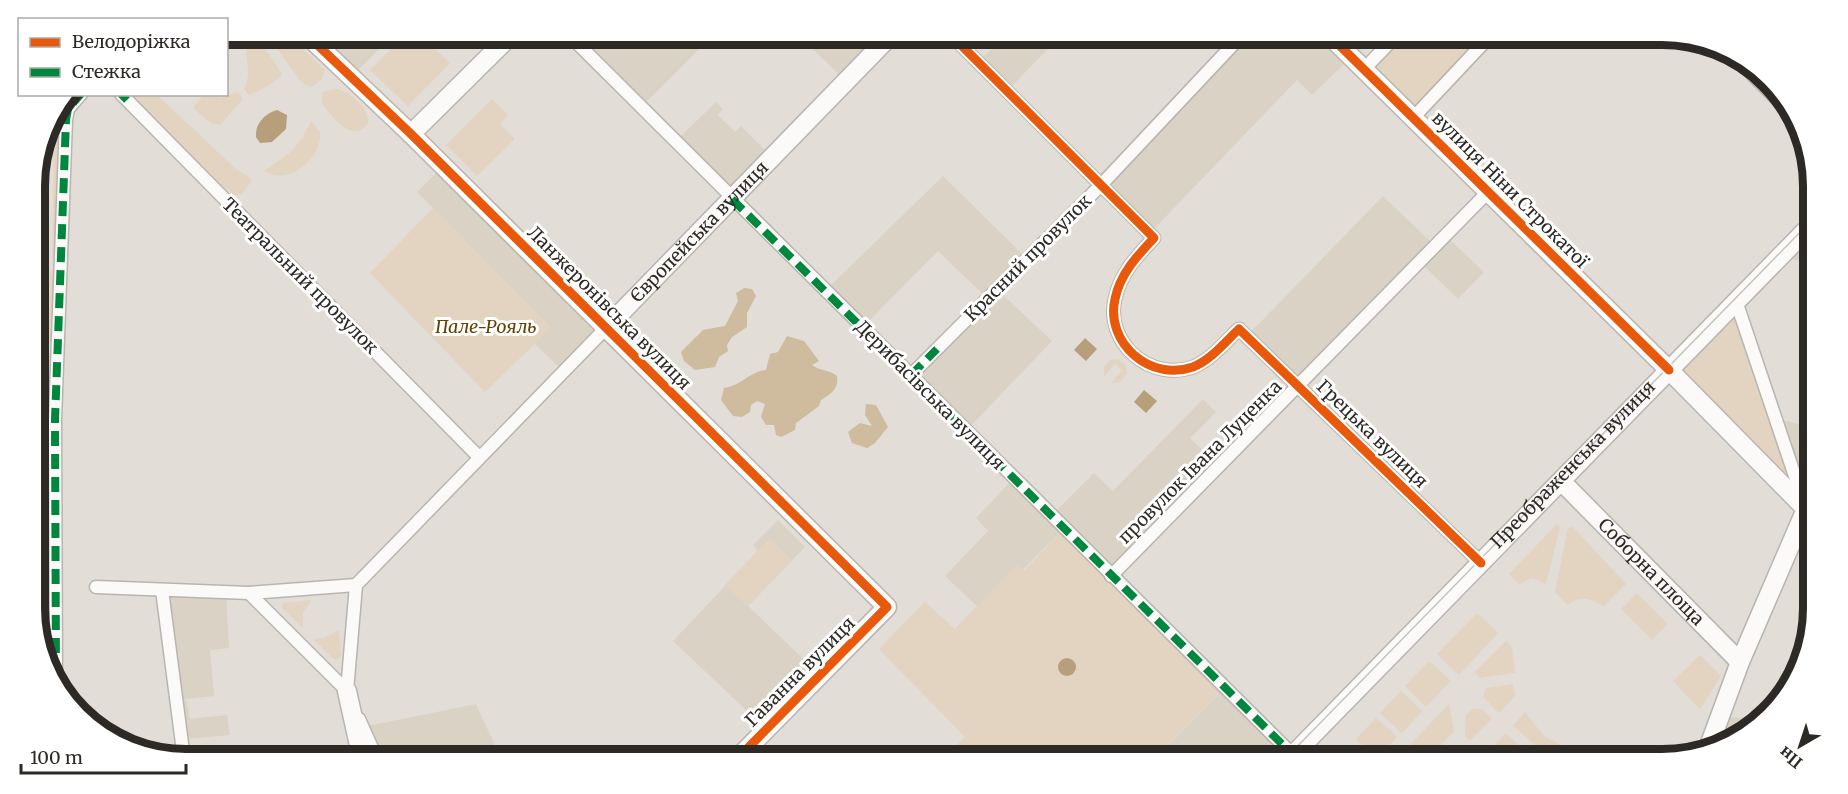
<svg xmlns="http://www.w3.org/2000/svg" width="1848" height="794" viewBox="0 0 1848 794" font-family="Merriweather,serif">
	<rect width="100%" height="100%" fill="#e2ddd7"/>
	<g fill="#dad2c5">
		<polygon points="329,35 393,35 351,77 318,45"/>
		<polygon points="570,35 713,35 641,107"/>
		<polygon points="798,35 889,35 845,80"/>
		<polygon points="1005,35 1061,35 1009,89 980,61"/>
		<polygon points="1252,35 1314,35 1344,64 1312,95 1297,80 1152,231 1106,185"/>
		<polygon points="716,102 723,109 718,115 735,132 741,126 771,156 731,197 676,141"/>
		<polygon points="441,168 604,328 562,370 535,344 550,327 417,192"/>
		<polygon points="943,176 1026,258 987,298 938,251 864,326 827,289"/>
		<polygon points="1383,196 1433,244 1300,380 1251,332"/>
		<polygon points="1812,227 1812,264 1783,257"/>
		<polygon points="1446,236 1484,272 1458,299 1421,263"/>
		<polygon points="998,290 1052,341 968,429 916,376"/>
		<polygon points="1203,399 1216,412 1190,438 1213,461 1112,568 1054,513 1094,473 1113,491"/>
		<polygon points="1777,419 1813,427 1813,509 1806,508"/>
		<polygon points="1012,480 1062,530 982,611 945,576 988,531 976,518"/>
		<polygon points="778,520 805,547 748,606 818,673 765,728 673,641 758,551 753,545"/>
		<polygon points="164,592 226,594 229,648 210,650 214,696 186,699 190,719 227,715 230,735 184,739"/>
		<polygon points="1222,691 1289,755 1285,759 1213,759 1209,756 1205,759 1155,759"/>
		<polygon points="476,704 501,759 377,759 363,727"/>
		<polygon points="1721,717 1759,718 1747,734 1711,746"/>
	</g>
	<g fill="#e2d4c0">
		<polygon points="267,35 288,35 325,70 322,79 311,87 302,83"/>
		<polygon points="405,35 421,35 450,63 408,106 370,70"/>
		<polygon points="1399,35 1488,35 1412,114 1365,69"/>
		<path d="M 251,37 L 259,39 L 282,74 C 278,82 258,91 249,95 L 244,89 C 255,69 239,54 251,37 Z"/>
		<path d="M 337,89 C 350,91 370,110 368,123 C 352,145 332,117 322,103 L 323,92 Z"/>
		<polygon points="238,92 243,99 220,125 211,123 193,108 203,95 220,98"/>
		<polygon points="130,95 157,95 238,171 250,177 251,182 242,194 234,195 212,177"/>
		<polygon points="492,99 508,115 500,124 515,139 477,176 446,145"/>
		<path d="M 311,121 L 320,132 C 323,158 288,187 264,171 L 292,151 L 303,137 Z"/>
		<polygon points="45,137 48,137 45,259 40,259"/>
		<polygon points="54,137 59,137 57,259 52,259"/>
		<polygon points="433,208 551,328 485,392 370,273"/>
		<polygon points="38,269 43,269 41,342 36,342"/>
		<polygon points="50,270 55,270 52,343 48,343"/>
		<polygon points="1736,301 1806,509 1669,370"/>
		<polygon points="37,351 41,351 38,441 35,441"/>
		<polygon points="47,352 52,352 48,442 44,442"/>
		<polygon points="1118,359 1126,365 1127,373 1120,382 1111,383 1122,370 1115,364 1104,377 1104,367 1110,360"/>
		<polygon points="44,452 49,452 46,525 41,525"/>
		<polygon points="1557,524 1560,527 1546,584 1532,578 1519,584 1509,574"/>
		<path d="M 1573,527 L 1626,584 L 1604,606 C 1591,600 1580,594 1568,605 L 1555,592 L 1568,528 Z"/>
		<polygon points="1062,530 1222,691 1154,759 942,759 965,737 879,649 925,602 955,629 1017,565 1024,571"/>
		<polygon points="770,538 792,560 747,606 725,585"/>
		<polygon points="1637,593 1668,624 1652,640 1621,609"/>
		<polygon points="311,600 303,613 303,628 281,607 284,603"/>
		<polygon points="1477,613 1498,633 1459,675 1437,654"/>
		<polygon points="339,630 341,656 337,660 332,658 313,639 324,638"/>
		<polygon points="1506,641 1512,647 1515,673 1480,678 1475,672"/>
		<polygon points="1700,655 1721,676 1700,709 1673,681"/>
		<polygon points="1429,661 1451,681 1426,707 1405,686"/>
		<polygon points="1513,684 1515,696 1499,713 1483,697 1486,688"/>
		<polygon points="1401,691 1422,711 1402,733 1380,713"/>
		<polygon points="1449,704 1454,731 1434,753 1405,750"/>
		<polygon points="1473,709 1482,709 1492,719 1470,741 1465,736 1466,715"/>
		<polygon points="1525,712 1544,736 1563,746 1551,759 1513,726"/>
		<polygon points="1376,718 1397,737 1384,751 1371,753 1356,739"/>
		<polygon points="1506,733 1534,759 1484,757"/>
		<polygon points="1577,748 1585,748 1597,759 1566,759"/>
	</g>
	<g fill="#cfbb9d">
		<polygon points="744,288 752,289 756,296 747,313 747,327 732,337 727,345 728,351 719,357 715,367 695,370 684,361 681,352 703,330 725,326 738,301 736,293"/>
		<path d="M 787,336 L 804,341 L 819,361 L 812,365 C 820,371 830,370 837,376 C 839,389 831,394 821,400 L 819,406 L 796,423 L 795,430 L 781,437 L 776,435 L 774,425 L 766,425 L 761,417 L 765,404 L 757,401 L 751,405 L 750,412 L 742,417 L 733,416 L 721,400 L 724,388 C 741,386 750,371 766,370 L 770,354 L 778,352 Z"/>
		<polygon points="866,404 876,405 888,427 875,443 867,448 852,443 848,432 860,423 872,426 865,415"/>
	</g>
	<g fill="#b79f7b">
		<path d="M 277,110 L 287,115 L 286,129 L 272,142 L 260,143 L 256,137 C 255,124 264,114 277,110 Z"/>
		<polygon points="1085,338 1097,349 1086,361 1074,350"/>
		<polygon points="1144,390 1157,401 1146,413 1134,402"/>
		<circle cx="1067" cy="667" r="9"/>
	</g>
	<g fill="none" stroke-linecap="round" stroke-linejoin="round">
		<defs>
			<g id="street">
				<polyline points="568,34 1293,755"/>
				<path d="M 950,34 L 1154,238 C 1137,256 1120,274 1115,299 C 1105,343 1150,382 1193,367 C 1211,360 1225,342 1239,329 L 1481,563"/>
				<polyline points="1364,69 1398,34"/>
				<polyline points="121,94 479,457"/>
				<polyline points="1413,118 1492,34"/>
				<polyline points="1736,301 1804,503"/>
				<polyline points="911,375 1101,185 1243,34"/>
				<polyline points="1111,576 1488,192"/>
				<polyline points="356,585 606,328"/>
				<polyline points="96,587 249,593"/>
				<polyline points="162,590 184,759"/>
				<polyline points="56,676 55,420 66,120 68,109 81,94"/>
				<polyline points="347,691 356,585"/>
				<polyline points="350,698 347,691 249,593 356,585"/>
				<polyline points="359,719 377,759"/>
			</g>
			<g id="secondary">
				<polyline points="306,34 411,134 887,607 737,759"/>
				<polyline points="1328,34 1671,372 1806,509 1740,662 1709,746"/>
				<polyline points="1754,72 1786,104"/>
				<polyline points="411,134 512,34"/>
				<path id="s1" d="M 606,328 L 892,34"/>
				<path id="s2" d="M 1561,481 L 1740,662"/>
				<polyline points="347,691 362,759"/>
				<polyline points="1289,759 1812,224"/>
			</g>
		</defs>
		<use href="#street" stroke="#b8b5b0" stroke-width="15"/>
		<use href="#secondary" stroke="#b8b5b0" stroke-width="21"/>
		<use href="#street" stroke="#fbfaf9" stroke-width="12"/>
		<use href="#secondary" stroke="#fbfaf9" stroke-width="18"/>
		<path stroke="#c4c3c1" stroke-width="1.5" id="s3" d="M 1285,759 L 1812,220"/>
		<g stroke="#00873e" stroke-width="8" stroke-dasharray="15 8" stroke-linecap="butt">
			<polyline points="121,94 127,100"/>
			<polyline points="732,199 1293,755"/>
			<polyline points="911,375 937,349"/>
			<polyline points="56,676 55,420 66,120 68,109 81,94"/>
		</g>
		<defs>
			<g id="cycleway">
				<polyline points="306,34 411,134 887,607 737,759"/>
				<path d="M 950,34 L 1154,238 C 1137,256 1120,274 1115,299 C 1105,343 1150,382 1193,367 C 1211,360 1225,342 1239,329 L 1481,563"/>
				<polyline points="1328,34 1669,370"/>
			</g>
		</defs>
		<use href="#cycleway" stroke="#fff" stroke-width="13"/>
		<use href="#cycleway" stroke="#e8590c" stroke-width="9"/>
	</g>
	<g text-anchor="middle" stroke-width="6" stroke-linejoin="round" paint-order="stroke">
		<g font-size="18" fill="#2d2a26" stroke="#fff">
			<text transform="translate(1510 190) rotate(45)" y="6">вулиця Ніни Строкатої</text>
			<text dy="6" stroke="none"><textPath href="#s1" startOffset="134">Європейська вулиця</textPath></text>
			<text transform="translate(1028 258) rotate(-45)" y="6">Красний провулок</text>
			<text transform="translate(300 276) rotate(45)" y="6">Театральний провулок</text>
			<text transform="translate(609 308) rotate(45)" y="6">Ланжеронівська вулиця</text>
			<text transform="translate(930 395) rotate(45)" y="6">Дерибасівська вулиця</text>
			<text transform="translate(1372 434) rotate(44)" y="6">Грецька вулиця</text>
			<text transform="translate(1200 462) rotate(-45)" y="6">провулок Івана Луценка</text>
			<text dy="6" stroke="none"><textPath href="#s3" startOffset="412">Преображенська вулиця</textPath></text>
			<text dy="6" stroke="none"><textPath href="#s2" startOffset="128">Соборна площа</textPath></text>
			<text transform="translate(800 672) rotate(-45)" y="6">Гаванна вулиця</text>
		</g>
		<g font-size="18" font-style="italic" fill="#624300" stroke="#fff">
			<text x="486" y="333">Пале-Рояль</text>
		</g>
	</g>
	<path d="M0 0H1848V794H0ZM186 45H1662A141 141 0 0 1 1803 186V608A141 141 0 0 1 1662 749H186A141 141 0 0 1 45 608V186A141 141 0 0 1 186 45Z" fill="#fff" fill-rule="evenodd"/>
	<path fill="none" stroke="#2d2a26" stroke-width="8" d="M186 45H1662A141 141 0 0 1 1803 186V608A141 141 0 0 1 1662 749H186A141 141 0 0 1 45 608V186A141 141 0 0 1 186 45Z"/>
	<rect x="18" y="18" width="210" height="78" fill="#ffffff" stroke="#abaaa8" stroke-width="1.5"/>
	<rect x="30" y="38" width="30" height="9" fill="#e8590c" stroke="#abaaa8" stroke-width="1.5"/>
	<text x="72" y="48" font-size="18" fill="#2d2a26">Велодоріжка</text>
	<rect x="30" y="68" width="30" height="9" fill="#00873e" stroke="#abaaa8" stroke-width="1.5"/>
	<text x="72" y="78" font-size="18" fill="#2d2a26">Стежка</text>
	<g transform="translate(1800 746) rotate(219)" stroke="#ffffff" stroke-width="4.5" paint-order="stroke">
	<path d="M0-4.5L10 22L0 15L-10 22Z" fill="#2d2a26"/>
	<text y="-9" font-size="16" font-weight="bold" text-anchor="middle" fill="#2d2a26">Пн</text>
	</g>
	<path d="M21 764v9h165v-9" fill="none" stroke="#2d2a26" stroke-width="3"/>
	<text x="30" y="764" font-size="18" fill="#2d2a26" stroke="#ffffff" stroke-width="4.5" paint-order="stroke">100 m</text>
</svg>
